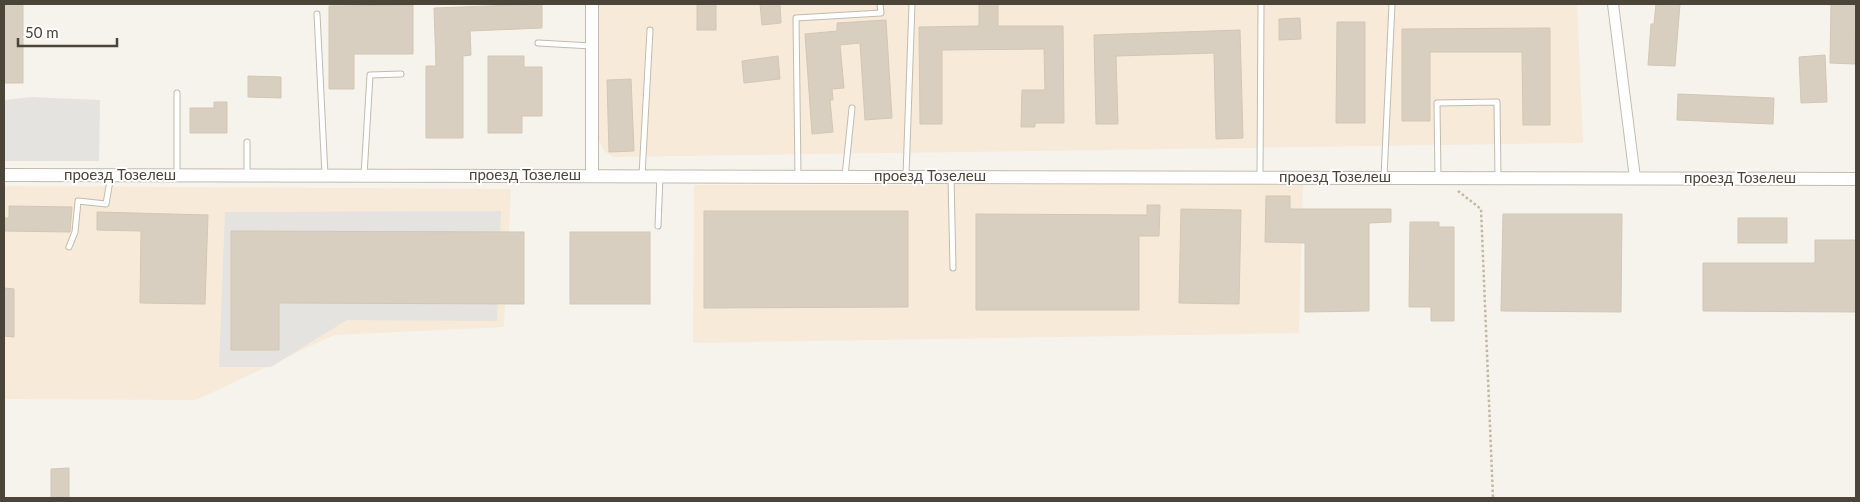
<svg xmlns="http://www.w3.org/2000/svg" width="1860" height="502" viewBox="0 0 1860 502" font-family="Lato,sans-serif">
	<rect width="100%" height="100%" fill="#f6f3ec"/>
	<g fill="#f7ead8">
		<polygon points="599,4 1577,4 1583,143 613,157 604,151 599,141"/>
		<polygon points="694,185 1303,185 1299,333 693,343"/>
		<polygon points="4,186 511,189 504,327 334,335 196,400 4,399"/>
	</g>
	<g fill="#e5e3e0">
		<polygon points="32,97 100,100 99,161 4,161 4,100"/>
		<polygon points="501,211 497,321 347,320 271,367 219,367 225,212"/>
	</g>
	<g fill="#d8cfc1" stroke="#d3c7b4">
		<rect x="4" y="4" width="19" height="79"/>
		<polygon points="542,4 542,28 470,31 471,55 463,56 463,138 426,138 426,66 436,66 434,8"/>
		<rect x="697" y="4" width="19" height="26"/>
		<polygon points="760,4 780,4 781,23 762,25"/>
		<polygon points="979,4 998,4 998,26 1063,26 1064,123 1035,123 1035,127 1021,127 1022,90 1045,90 1044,49 942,50 942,124 920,124 919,27 979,26"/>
		<polygon points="1656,4 1680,4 1675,66 1648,65 1651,24 1654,24"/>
		<polygon points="1831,4 1856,4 1855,64 1830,63"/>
		<polygon points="413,5 413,54 354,54 354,89 329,89 329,6"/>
		<polygon points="1300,18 1301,39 1279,40 1279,19"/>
		<polygon points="886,20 892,118 865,120 860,43 840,45 844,88 832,89 833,100 830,100 833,132 812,134 805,34 837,31 837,23"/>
		<polygon points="1337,22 1365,22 1365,123 1336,123"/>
		<polygon points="1550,28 1550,125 1523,125 1522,52 1430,52 1430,121 1402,121 1402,29"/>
		<polygon points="1240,30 1243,138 1216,139 1214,53 1116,56 1118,124 1096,124 1094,35"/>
		<polygon points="1825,55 1827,102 1801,103 1799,57"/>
		<polygon points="488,56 524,56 524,67 542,67 542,116 522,116 522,133 488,133"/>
		<polygon points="778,56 780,79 744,83 742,61"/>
		<polygon points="248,76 281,77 281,98 248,97"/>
		<polygon points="631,79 634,151 609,152 607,80"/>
		<polygon points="1678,94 1774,98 1773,124 1677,120"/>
		<polygon points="214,102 227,102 227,133 190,133 190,108 214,108"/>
		<polygon points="1266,196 1290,196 1290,209 1391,209 1391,222 1369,223 1369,311 1305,312 1305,243 1265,242"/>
		<polygon points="1147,205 1160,205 1159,236 1139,236 1139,310 976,310 976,214 1147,215"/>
		<polygon points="9,206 72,207 70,232 4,231 4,218 9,218"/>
		<polygon points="1181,209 1241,210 1239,304 1179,303"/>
		<polygon points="704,211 908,211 908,307 704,308"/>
		<polygon points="97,212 208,215 205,304 140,303 141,231 97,230"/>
		<polygon points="1503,214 1622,214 1621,312 1501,311"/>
		<rect x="1738" y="218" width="49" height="25"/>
		<polygon points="1410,222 1439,222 1439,227 1454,227 1454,321 1431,321 1431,307 1409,307"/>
		<polygon points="231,231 524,232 524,304 279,303 279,350 231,350"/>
		<rect x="570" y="232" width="80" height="72"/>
		<polygon points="1815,240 1856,240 1856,312 1703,311 1703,263 1815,263"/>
		<polygon points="4,288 14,289 14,337 4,336"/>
		<polygon points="69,468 69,498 51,498 51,469"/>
	</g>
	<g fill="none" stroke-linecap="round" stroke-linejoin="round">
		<defs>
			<g id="service">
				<polyline points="317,14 325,175"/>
				<polyline points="538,43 592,46"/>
				<polyline points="177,93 177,175"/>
				<polyline points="247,142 247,175"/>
				<polyline points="364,175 370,75 401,74"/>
				<polyline points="642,175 650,30"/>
				<polyline points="798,175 796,18 881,13 880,4"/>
				<polyline points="906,175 912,4"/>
				<polyline points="845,176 852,108"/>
				<polyline points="1260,176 1261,4"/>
				<polyline points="1384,177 1392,4"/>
				<polyline points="1438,177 1437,103 1497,102 1498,177"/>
				<polyline points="951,178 953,268"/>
				<polyline points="658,226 660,176"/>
				<polyline points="69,247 75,232 78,201 106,204 111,175"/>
			</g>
			<polyline id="minor" points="1613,4 1635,178"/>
			<g id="tertiary">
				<polyline points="592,4 592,175"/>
				<polyline points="4,175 1856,179"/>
			</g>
		</defs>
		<use href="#service" stroke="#c2bbae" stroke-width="7"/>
		<use href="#minor" stroke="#c2bbae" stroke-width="12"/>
		<use href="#tertiary" stroke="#c2bbae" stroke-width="14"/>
		<polyline stroke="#c4b79f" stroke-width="2.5" stroke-dasharray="2.5 2.5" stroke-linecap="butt" points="1458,191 1481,209 1493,498"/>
		<use href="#service" stroke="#fff" stroke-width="5"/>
		<use href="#minor" stroke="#fff" stroke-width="10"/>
		<use href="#tertiary" stroke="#fff" stroke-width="12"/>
	</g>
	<g text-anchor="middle" stroke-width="4" stroke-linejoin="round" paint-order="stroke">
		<g font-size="15" fill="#4b4439" stroke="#fff">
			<text x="120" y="180">проезд Тозелеш</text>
			<text x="525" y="180">проезд Тозелеш</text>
			<text x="930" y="181">проезд Тозелеш</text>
			<text x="1335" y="182">проезд Тозелеш</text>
			<text x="1740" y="183">проезд Тозелеш</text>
		</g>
	</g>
	<rect width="1860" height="502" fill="none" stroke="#4b4439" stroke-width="10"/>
	<path d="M18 38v8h99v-8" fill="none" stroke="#4b4439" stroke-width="2.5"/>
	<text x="25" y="38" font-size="15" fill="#4b4439" stroke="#ffffff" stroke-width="4" paint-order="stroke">50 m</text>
</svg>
